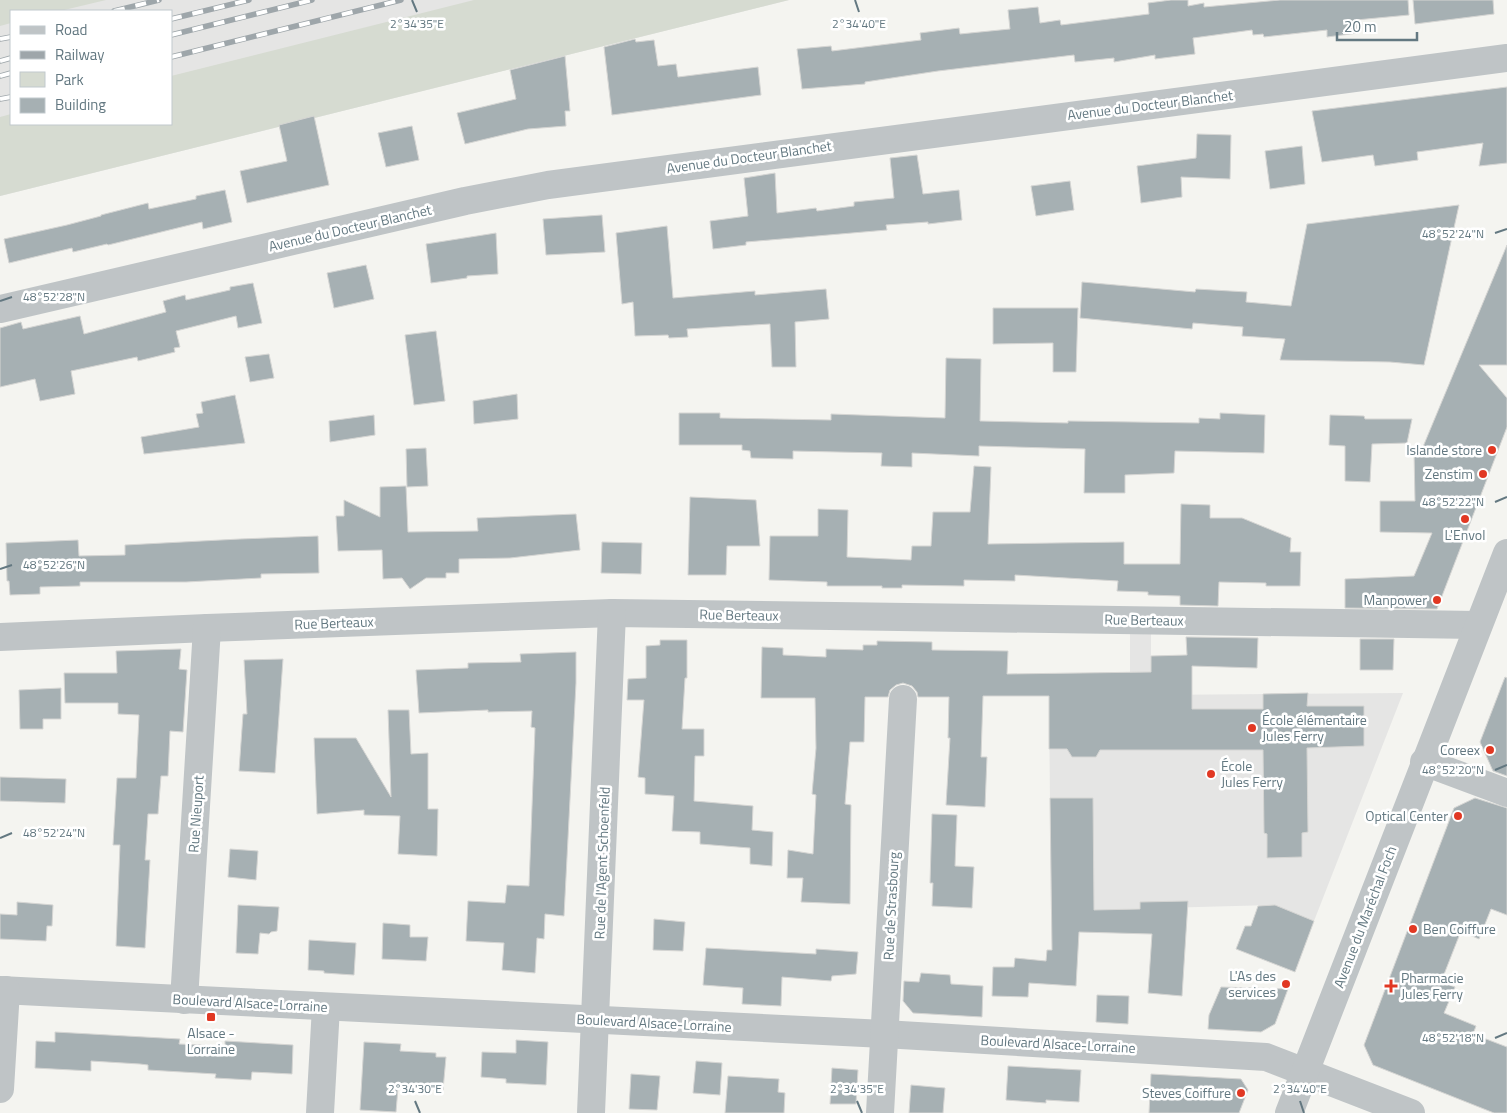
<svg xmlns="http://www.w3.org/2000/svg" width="1507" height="1113" viewBox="0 0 1507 1113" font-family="'Titillium Web',sans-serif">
	<rect width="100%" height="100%" fill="#f4f4f0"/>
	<g fill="#e5e5e4" fill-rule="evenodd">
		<path d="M 0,0 L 789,0 L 0,196 ZM 11,11 L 171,11 L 171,124 L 11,124 Z"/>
		<polygon points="1130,633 1151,634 1151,695 1403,693 1314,921 1275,905 1051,911 1049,696 1130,695"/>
	</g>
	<g fill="#d6dbd1">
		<polygon points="0,0 106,0 60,11 11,11 11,23 0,26"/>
		<polygon points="474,0 789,0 0,196 0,117 11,114 11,124 171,124 171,76"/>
	</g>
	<g fill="#a6b0b3" stroke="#d5d5d3">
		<polygon points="1171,0 1188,0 1188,6 1204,3 1204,7 1280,0 1408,0 1409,15 1356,20 1358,33 1327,37 1327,30 1264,37 1263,34 1253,35 1252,30 1193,38 1195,54 1155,59 1155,55 1114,62 1114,58 1075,62 1074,55 938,71 865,82 865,84 802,89 797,49 831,46 832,51 921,40 920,33 959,28 960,34 1010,29 1008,10 1038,7 1040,23 1060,20 1061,25 1149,14 1148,3"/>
		<polygon points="1413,0 1493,0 1494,14 1415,24"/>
		<polygon points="635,39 636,42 654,40 658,66 676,64 678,77 758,67 761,95 612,115 604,47"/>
		<polygon points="565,56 570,111 565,111 566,126 528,129 465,144 457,113 516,99 510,70"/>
		<polygon points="1507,87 1507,163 1479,166 1483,143 1417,152 1418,160 1375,166 1373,155 1322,162 1312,111"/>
		<polygon points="314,116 329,185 247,203 240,171 287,161 279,125"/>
		<polygon points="412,126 419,160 386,167 378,133"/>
		<polygon points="1197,134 1231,135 1230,179 1181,177 1182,197 1141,203 1137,166 1196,158"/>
		<polygon points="1302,146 1305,184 1270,189 1265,151"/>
		<polygon points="917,155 923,194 959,190 962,220 928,224 928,222 886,225 887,230 746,242 746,245 713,249 710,221 748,216 744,178 775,173 777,213 816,208 817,211 854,206 854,202 894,198 890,158"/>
		<polygon points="1070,181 1074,210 1036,216 1031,186"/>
		<polygon points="225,190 232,222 203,229 202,222 108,245 107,244 73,252 72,248 9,263 4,239 67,225 101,216 101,215 148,203 149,209 196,199 196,196"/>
		<polygon points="1459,205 1424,365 1390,362 1280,360 1285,339 1242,336 1243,327 1193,323 1192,329 1080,318 1082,282 1195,292 1196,289 1247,292 1246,302 1291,306 1307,224"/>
		<polygon points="602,215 605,252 546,255 543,219"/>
		<polygon points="667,226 673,298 755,291 755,295 826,289 829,319 795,322 796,367 772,367 770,324 687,329 688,337 669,338 668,335 635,336 633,302 622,304 616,233"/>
		<polygon points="496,233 498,274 467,276 467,278 431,283 426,244"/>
		<polygon points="1507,245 1507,365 1479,365 1507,398 1507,427 1437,609 1345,608 1345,579 1414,576 1432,533 1380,532 1380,501 1415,501 1414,452 1420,454"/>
		<polygon points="366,265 374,299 334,308 327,273"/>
		<polygon points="253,283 262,323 238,328 236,316 176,331 180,347 174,348 175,352 138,361 137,357 71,371 75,394 40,401 35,379 0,387 0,328 21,322 23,329 80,316 84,334 166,312 163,301 185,295 186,300 230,290 230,287"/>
		<polygon points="993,308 1078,308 1076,372 1053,372 1053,343 993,344"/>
		<polygon points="436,331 445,401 414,405 405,335"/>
		<polygon points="269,354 274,378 250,382 245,357"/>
		<polygon points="946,358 981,359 980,421 1068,423 1068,421 1199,423 1199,418 1220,419 1220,413 1265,415 1264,453 1175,451 1174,473 1125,475 1125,493 1084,493 1085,449 979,446 979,456 912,453 912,467 881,466 882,453 793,451 793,459 751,458 750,451 742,450 742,445 679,445 679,413 720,413 720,418 831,420 831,414 945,418"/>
		<polygon points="517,394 518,419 474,424 473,401"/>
		<polygon points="235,395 245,443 144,454 141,437 199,427 196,414 203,413 201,402"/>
		<polygon points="374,415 375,435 330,442 329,421"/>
		<polygon points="1330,415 1364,416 1365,419 1412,419 1407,443 1372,444 1370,482 1345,481 1345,446 1329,445"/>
		<polygon points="426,448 428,486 407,487 406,449"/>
		<polygon points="974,466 991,467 988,544 1124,542 1124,564 1180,564 1181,504 1210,505 1210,518 1242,518 1291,538 1290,552 1301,552 1300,586 1266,586 1266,583 1219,582 1218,606 1180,605 1180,596 1148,595 1148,592 1117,591 1118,581 1015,575 1015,581 964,580 964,586 902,585 902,588 882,588 882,586 827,586 827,582 769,580 770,536 818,536 818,509 848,510 847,557 911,560 912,546 931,546 933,512 970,512"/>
		<polygon points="406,486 408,532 478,531 477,518 576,514 580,550 510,558 459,559 459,573 446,573 446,578 426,578 410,589 402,578 383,579 382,550 338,551 336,516 344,516 344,500 380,517 380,487"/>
		<polygon points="690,497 756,500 760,546 727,546 726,575 688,575"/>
		<polygon points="318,536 319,573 261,574 261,578 186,582 80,582 80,586 40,587 40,594 10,595 9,581 7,581 6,543 78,540 79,556 125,555 125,545 240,539"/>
		<polygon points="602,542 642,543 641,574 601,573"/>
		<polygon points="1186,637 1258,638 1257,668 1192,666 1192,709 1263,709 1263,694 1308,693 1307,706 1364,706 1364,746 1307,748 1308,832 1302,833 1302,857 1267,858 1267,834 1264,833 1263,750 1100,750 1096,757 1072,757 1067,749 1049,749 1049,696 983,696 981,757 987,757 985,807 946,805 950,738 948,738 949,697 918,697 917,692 912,686 903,683 896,685 890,690 888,697 865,697 864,742 850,742 845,804 851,805 850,904 801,902 803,878 787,878 788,850 813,854 816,795 812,794 816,748 815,698 761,698 762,647 783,648 783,655 826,657 826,649 863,650 863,645 877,645 877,641 932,642 932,650 1008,651 1007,674 1151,672 1151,656 1187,655"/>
		<polygon points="1360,639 1394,639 1393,670 1360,670"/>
		<polygon points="660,640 687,640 687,678 685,678 682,729 704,729 704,756 695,756 694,801 753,806 752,830 773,832 772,866 750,864 750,848 700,844 700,832 672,831 674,796 645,794 645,778 638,777 644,700 627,700 628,679 646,678 646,646 660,645"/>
		<polygon points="181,649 179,669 187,670 183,732 170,731 168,776 161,776 158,814 148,814 145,860 150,860 145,948 116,946 120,845 113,845 117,778 136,778 139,715 118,714 118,703 65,703 64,673 117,673 116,651"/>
		<polygon points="576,652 576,683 564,916 545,914 544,939 537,938 535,973 502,970 504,943 466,941 468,901 505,903 507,885 529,886 535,728 531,727 532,711 488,712 488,710 419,713 416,670 468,668 468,663 521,662 520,654"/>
		<polygon points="283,659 275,773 239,771 243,714 247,714 244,660"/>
		<polygon points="1505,677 1507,678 1507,776 1493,771 1480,742"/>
		<polygon points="61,688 61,719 43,719 43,729 20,729 19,690"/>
		<polygon points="388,710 409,710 411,754 428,753 428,809 438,809 437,856 398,854 400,816 364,815 364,810 317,814 314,738 356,738 391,797"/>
		<polygon points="0,777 66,779 65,803 0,801"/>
		<polygon points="1050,798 1093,798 1094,910 1140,909 1140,902 1188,901 1182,996 1148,993 1152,934 1079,932 1076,986 1029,983 1028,997 992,996 993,967 1014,967 1015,958 1046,961 1047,950 1052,950"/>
		<polygon points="1475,798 1507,808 1507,915 1491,909 1479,939 1461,931 1441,982 1455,987 1444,1013 1476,1026 1473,1034 1507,1047 1507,1113 1494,1113 1373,1065 1364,1045 1454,808"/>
		<polygon points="932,814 957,815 955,866 974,867 972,908 932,906 933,883 930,883"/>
		<polygon points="230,849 258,851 256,880 228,877"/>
		<polygon points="17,902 53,905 52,926 47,926 46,941 0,939 0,914 17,915"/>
		<polygon points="238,905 279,907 277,931 271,932 269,934 260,933 258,954 236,953"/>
		<polygon points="1275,905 1314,921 1295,972 1236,949 1245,926 1251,926 1258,906"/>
		<polygon points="654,919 685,922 683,951 653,950"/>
		<polygon points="383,923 410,925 410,937 428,937 426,961 382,959"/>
		<polygon points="309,940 356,943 354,975 324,973 324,971 308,970"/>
		<polygon points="706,948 816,954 816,949 858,952 856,974 832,976 831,981 782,977 781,1006 742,1004 743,988 703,985"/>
		<polygon points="921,973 950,975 951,984 983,986 982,1017 913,1013 903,1001 904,981 919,982"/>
		<polygon points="1221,987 1288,989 1275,1024 1261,1032 1208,1029 1209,1015"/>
		<polygon points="1097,995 1129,996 1128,1024 1096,1022"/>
		<polygon points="55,1032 180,1039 179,1044 225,1046 225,1041 293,1045 292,1074 252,1072 251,1080 215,1078 216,1074 148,1070 148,1065 140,1064 91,1061 91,1071 35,1068 36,1041 55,1042"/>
		<polygon points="516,1040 548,1042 546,1085 506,1083 506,1079 481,1077 482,1052 516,1053"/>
		<polygon points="364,1042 401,1044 400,1051 436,1053 436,1057 446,1057 443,1090 398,1088 396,1112 360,1110"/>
		<polygon points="696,1061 722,1063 720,1095 693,1093"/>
		<polygon points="1008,1066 1081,1070 1079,1102 1046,1100 1046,1103 1006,1100"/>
		<polygon points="832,1068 858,1070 856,1104 830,1104"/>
		<polygon points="631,1074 660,1076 657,1110 629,1109"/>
		<polygon points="1151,1074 1241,1079 1248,1090 1239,1113 1149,1113"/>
		<polygon points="728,1076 779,1079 778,1092 785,1093 784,1113 725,1113"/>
		<polygon points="911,1085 945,1088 943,1113 909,1113"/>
	</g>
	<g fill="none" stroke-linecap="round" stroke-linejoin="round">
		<g stroke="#bfc4c6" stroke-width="28">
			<polyline points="0,309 465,201 548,185 1507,58"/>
			<polyline points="0,637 207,628 612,613 1478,625"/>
			<polyline points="1424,762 1507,793"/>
			<polyline points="0,990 884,1034 1266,1057 1411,1113"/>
			<polyline points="184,1000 207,628"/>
			<polyline points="0,1089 6,990"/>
			<polyline points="320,1113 326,1007"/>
			<polyline points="591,1113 612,613"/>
			<polyline points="880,1113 903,699"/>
		</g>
		<polyline stroke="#bfc4c6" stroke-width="28" points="1289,1113 1507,553"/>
		<defs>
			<g id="rail">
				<polyline points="114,11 159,0"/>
				<polyline points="171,19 249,0"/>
				<polyline points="171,35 312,0"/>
				<polyline points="0,39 11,37"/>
				<polyline points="171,57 401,0"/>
				<polyline points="0,61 11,58"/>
				<polyline points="0,76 11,73"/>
				<polyline points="0,99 11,97"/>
			</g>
		</defs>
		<use href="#rail" stroke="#9ea6aa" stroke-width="5.5"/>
		<use href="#rail" stroke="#fff" stroke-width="4" stroke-dasharray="11" stroke-linecap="butt"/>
	</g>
	<path fill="none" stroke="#637881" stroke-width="2" d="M 412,0 L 417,12M 855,0 L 859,12M 1495,233 L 1507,229M 0,301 L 12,297M 1495,502 L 1507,497M 0,569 L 12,565M 1495,770 L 1507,765M 0,838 L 12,833M 1495,1038 L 1507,1033M 415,1101 L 420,1113M 857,1101 L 862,1113M 1300,1101 L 1304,1113"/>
	<g fill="#e13823" stroke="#fff" stroke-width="2">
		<circle cx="1492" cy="450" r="5"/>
		<circle cx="1483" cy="474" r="5"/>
		<circle cx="1465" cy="519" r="5"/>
		<circle cx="1437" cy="600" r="5"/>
		<circle cx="1252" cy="728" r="5"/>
		<circle cx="1490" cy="750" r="5"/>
		<circle cx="1211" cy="774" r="5"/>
		<circle cx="1458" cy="816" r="5"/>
		<circle cx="1413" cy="929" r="5"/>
		<circle cx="1286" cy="984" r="5"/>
		<path d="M1388.5 978.5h5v5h5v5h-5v5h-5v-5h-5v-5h5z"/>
		<rect x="206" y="1012" width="10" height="10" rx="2.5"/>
		<circle cx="1241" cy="1093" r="5"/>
	</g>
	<g text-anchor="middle" stroke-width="5" stroke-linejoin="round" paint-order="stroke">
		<g font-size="14" fill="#637881" stroke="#fff">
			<text transform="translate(1150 105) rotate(-7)" y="5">Avenue du Docteur Blanchet</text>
			<text transform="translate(749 157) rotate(-8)" y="5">Avenue du Docteur Blanchet</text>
			<text transform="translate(350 228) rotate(-13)" y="5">Avenue du Docteur Blanchet</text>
			<text transform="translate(739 615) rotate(1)" y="5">Rue Berteaux</text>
			<text transform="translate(1144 620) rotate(1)" y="5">Rue Berteaux</text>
			<text transform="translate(334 623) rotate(-2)" y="5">Rue Berteaux</text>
			<text transform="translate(196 814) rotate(-86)" y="5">Rue Nieuport</text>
			<text transform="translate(602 863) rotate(-88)" y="5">Rue de l'Agent Schoenfeld</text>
			<text transform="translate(891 906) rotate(-87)" y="5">Rue de Strasbourg</text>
			<text transform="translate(1365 917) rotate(-69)" y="5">Avenue du Maréchal Foch</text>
			<text transform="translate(250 1003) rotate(3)" y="5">Boulevard Alsace-Lorraine</text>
			<text transform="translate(654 1023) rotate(3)" y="5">Boulevard Alsace-Lorraine</text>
			<text transform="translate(1058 1044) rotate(3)" y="5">Boulevard Alsace-Lorraine</text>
		</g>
		<g font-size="14" fill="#637881" stroke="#fff" text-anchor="end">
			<text x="1482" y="455">Islande store</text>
			<text x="1473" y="479">Zenstim</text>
			<text x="1465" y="540" text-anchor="middle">L'Envol</text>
			<text x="1427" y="605">Manpower</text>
			<text x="1262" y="725" text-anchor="start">École élémentaire<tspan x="1262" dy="16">Jules Ferry</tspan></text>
			<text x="1480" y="755">Coreex</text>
			<text x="1221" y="771" text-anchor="start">École<tspan x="1221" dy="16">Jules Ferry</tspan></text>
			<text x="1448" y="821">Optical Center</text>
			<text x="1423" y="934" text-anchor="start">Ben Coiffure</text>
			<text x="1276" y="981">L'As des<tspan x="1276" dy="16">services</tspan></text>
			<text x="1401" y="983" text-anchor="start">Pharmacie<tspan x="1401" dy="16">Jules Ferry</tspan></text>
			<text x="211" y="1038" text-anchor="middle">Alsace -<tspan x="211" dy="16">Lorraine</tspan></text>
			<text x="1231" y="1098">Steves Coiffure</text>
		</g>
	</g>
	<g font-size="12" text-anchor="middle" fill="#637881" stroke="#fff" stroke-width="5" stroke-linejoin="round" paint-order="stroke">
		<text x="417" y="28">2°34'35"E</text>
		<text x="859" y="28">2°34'40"E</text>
		<text x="1453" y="238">48°52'24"N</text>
		<text x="54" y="301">48°52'28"N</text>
		<text x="1453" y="506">48°52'22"N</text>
		<text x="54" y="569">48°52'26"N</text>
		<text x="1453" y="774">48°52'20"N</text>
		<text x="54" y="837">48°52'24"N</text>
		<text x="1453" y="1042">48°52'18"N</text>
		<text x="415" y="1093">2°34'30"E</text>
		<text x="857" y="1093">2°34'35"E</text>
		<text x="1300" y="1093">2°34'40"E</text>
	</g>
	<rect x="10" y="10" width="162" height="115" fill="#ffffff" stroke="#c1c9cd"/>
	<rect x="20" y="26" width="25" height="8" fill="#bfc4c6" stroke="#c1c9cd"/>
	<text x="55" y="35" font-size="15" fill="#637881">Road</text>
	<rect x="20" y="51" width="25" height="8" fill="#9ea6aa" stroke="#c1c9cd"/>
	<text x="55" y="60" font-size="15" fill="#637881">Railway</text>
	<rect x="20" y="72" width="25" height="15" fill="#d6dbd1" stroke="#c1c9cd"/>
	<text x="55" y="85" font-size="15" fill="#637881">Park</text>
	<rect x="20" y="98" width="25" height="15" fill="#a6b0b3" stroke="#c1c9cd"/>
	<text x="55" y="110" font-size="15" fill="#637881">Building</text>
	<path d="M1337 32v8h80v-8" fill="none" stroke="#637881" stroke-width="2.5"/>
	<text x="1344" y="32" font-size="15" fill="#637881" stroke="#ffffff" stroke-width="4" paint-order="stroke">20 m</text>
</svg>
